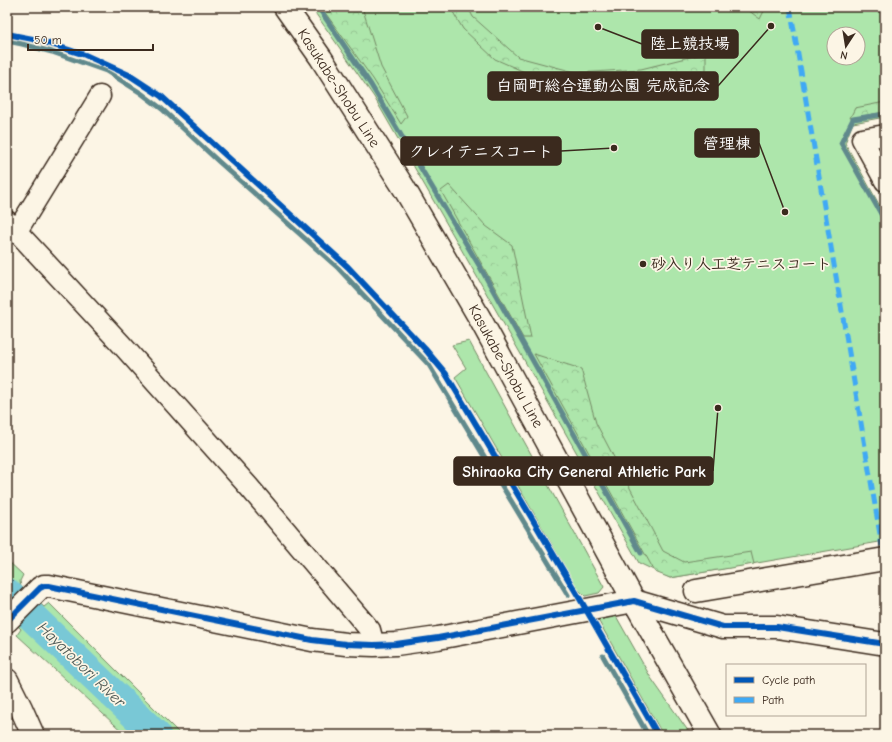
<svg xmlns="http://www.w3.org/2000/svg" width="892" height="742" viewBox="0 0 892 742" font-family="'Comic Neue','Klee One',sans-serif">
	<defs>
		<pattern id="forest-crowns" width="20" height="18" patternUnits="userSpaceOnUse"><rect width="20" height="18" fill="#ade6ab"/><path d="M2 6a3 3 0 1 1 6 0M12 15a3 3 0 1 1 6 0" fill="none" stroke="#96c593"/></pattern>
	</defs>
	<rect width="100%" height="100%" fill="#fcf5e5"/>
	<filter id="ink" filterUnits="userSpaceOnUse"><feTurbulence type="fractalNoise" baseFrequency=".025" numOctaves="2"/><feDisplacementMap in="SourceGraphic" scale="8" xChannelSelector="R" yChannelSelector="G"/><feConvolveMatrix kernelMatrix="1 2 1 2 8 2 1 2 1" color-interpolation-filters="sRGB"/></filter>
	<g filter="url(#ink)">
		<g fill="#ade6ab" stroke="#748864" fill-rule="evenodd">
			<path d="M 311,7 L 885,7 L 885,117 L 853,123 L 845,143 L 885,215 L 885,541 L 670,578 L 639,563 L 476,275 L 374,97 ZM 834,34 L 858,34 L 858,58 L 834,58 Z"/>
			<polygon points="469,341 604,587 599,593 585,596 577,588 455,377 466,368 452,345"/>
			<polygon points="7,560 23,575 20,581 21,587 44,607 49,603 181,735 167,735 7,584"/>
			<polygon points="7,607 141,735 126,735 17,635 21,629 7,616"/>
			<polygon points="616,616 651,678 691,735 663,735 598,620"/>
		</g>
		<g fill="url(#forest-crowns)" stroke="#748864">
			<polygon points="321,7 362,7 381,67 407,116 401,124 373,79"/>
			<polygon points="450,7 468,7 473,17 518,57 578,73 641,69 706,53 706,70 605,88 560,85 529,74 495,59 463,29"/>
			<polygon points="744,7 766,7 760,19"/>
			<polygon points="885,102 885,112 850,118 855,108"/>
			<polygon points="449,185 486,226 512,245 531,338 523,338 441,191"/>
			<polygon points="534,354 581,369 596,423 663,551 684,562 751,552 754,564 670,578 655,572"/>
		</g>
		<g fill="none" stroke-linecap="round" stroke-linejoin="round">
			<g stroke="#60898c" stroke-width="5">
				<polyline points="318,7 371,85 480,267 641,553"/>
				<polyline points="7,41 22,44 52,52 106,71 141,93 162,109 218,161 338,268 429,365 568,595"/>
				<polyline points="885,114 853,119 841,143 885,221"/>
				<polyline points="603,656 648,735"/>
			</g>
			<polyline stroke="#79c8d6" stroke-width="30" points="7,593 156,735"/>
			<defs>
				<g id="minor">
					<polyline points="885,135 862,139 885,181"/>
					<polyline points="7,221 122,345 249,487 370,630 374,645"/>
					<polyline points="17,231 100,96"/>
				</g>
				<g id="tertiary">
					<polyline points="696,591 885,559"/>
					<polyline points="7,621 40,588 44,586 49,586 312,640 346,644 374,645 396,644 438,638 634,601 723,627 777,627 885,644"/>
					<polyline points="7,680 21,708 33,735"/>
				</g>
				<polyline id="primary" points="285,7 321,58 404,188 479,317 634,601 710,735"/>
			</defs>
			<use href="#minor" stroke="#3b2a1e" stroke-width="23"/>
			<use href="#tertiary" stroke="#3b2a1e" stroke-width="25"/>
			<use href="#primary" stroke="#3b2a1e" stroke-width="25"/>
			<use href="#minor" stroke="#fcf5e5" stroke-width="20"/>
			<use href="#tertiary" stroke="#fcf5e5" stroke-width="22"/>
			<use href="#primary" stroke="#fcf5e5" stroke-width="22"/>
			<polyline stroke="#3fa9f5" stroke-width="5" stroke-dasharray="10 5" stroke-linecap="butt" points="790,7 882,546"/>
			<defs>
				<g id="cycleway">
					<polyline points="7,34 38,40 85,55 129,75 161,96 348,267 425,349 446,374 580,599 658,735"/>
					<polyline points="7,621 40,588 44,586 49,586 312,640 346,644 374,645 396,644 438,638 634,601 723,627 777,627 885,644"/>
				</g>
			</defs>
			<use href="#cycleway" stroke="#fcf5e5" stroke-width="8"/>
			<use href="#cycleway" stroke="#0057b8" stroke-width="6"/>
		</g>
	</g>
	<circle fill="#3b2a1e" stroke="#fcf5e5" stroke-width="1.5" cx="643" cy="264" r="4"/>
	<g text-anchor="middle" stroke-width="3.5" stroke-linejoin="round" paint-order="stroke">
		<g font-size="15" fill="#3b2a1e" stroke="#fcf5e5">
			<text transform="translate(339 88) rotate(57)" y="5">Kasukabe-Shobu Line</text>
			<text transform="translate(506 366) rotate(61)" y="5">Kasukabe-Shobu Line</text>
		</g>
		<g font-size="15" font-weight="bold" fill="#3b2a1e" stroke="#fcf5e5" text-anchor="start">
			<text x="651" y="269">砂入り人工芝テニスコート</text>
		</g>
		<g font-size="16" font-style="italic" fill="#4e5955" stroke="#fcf5e5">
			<text transform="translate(82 664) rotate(44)" y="6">Hayatobori River</text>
		</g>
	</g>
	<path fill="none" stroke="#3b2a1e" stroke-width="1.5" d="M598 27L642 44M771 26L718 86M785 212L759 143M614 148L561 151M718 408L713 471"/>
	<g fill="#3b2a1e" stroke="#fcf5e5" stroke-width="1.5">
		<circle cx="598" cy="27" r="4"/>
		<circle cx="771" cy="26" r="4"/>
		<circle cx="785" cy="212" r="4"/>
		<circle cx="614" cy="148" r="4"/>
		<circle cx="718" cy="408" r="4"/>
	</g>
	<g fill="#3b2a1e" stroke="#3b2a1e" stroke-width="1.5">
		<rect x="642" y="30" width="96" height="28" rx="4"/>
		<rect x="488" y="72" width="230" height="28" rx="4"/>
		<rect x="695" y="129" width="64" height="28" rx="4"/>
		<rect x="401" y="137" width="160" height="28" rx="4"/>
		<rect x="454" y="457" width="259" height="28" rx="4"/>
	</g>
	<g font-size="16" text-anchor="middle" font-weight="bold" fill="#fff">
		<text x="690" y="49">陸上競技場</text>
		<text x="603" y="91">白岡町総合運動公園 完成記念</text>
		<text x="727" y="149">管理棟</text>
		<text x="481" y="157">クレイテニスコート</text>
		<text x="584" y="477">Shiraoka City General Athletic Park</text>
	</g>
	<rect width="892" height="742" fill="none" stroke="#fcf5e5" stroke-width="24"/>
	<rect x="12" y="12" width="868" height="718" fill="none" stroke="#3b2a1e" stroke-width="1.5" filter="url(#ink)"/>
	<rect x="726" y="664" width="140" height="52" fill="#fcf5e5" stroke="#afa495"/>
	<rect x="734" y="677" width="20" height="6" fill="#0057b8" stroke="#afa495"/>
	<text x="762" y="684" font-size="12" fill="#3b2a1e">Cycle path</text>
	<rect x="734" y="697" width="20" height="6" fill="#3fa9f5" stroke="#afa495"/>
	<text x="762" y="704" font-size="12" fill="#3b2a1e">Path</text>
	<g transform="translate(846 46) rotate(192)"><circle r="19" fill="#fcf5e5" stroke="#afa495"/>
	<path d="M0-3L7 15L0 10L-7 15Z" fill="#3b2a1e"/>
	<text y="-6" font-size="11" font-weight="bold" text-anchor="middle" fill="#3b2a1e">N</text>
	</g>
	<path d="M28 44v6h125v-6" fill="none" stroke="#3b2a1e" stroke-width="2"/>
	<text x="34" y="44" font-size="12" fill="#3b2a1e" stroke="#fcf5e5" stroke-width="3" paint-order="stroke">50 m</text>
</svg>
